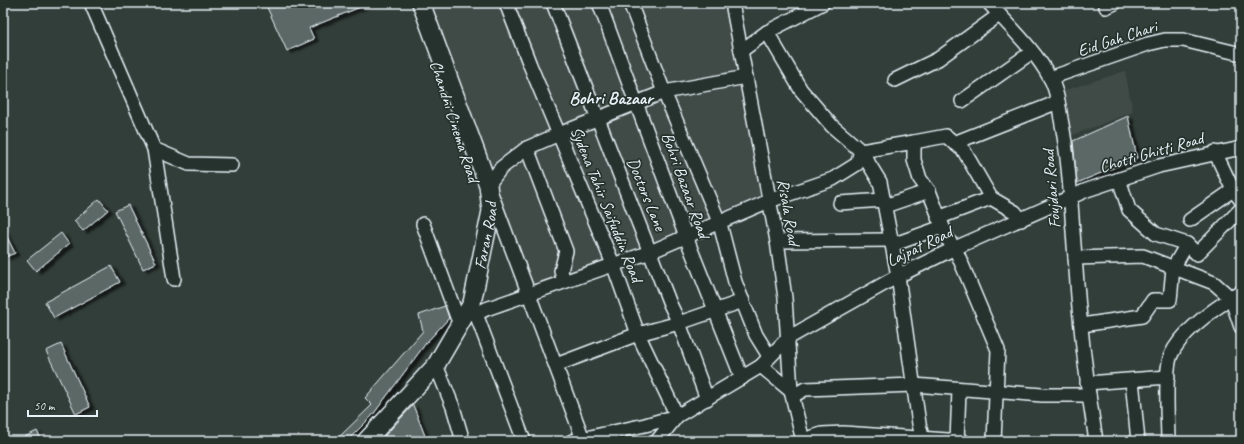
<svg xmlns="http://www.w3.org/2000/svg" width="1244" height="444" viewBox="0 0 1244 444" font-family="Caveat,sans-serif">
	<defs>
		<filter id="shadow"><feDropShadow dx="4.5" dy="2.5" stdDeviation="1" flood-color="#0009"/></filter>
	</defs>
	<rect width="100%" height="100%" fill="#323e39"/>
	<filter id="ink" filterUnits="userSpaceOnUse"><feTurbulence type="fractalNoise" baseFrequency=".025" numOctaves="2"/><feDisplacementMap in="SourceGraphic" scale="8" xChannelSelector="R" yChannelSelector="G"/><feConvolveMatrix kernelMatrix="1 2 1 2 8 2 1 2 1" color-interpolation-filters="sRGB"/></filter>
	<g filter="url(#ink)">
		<g fill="#3f4b46">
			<polygon points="421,3 733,3 769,201 530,294"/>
			<polygon points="1125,71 1133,112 1070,136 1063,91"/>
		</g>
		<g fill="#5c6865" stroke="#e8f1f8" filter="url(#shadow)">
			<polygon points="265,3 370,3 309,28 314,39 287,51"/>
			<polygon points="1128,116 1137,158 1077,183 1073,141"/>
			<polygon points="99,199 108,210 83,231 74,221"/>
			<polygon points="128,205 156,263 143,269 115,211"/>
			<polygon points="3,229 15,253 3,258"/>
			<polygon points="61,233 69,244 36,271 27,260"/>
			<polygon points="111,266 120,282 54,318 45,302"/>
			<polygon points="445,306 449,318 426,343 372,416 347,441 335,441 372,405 365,398 423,331 419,315"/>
			<polygon points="61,344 90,407 76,414 46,351"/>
			<polygon points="413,405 427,441 380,441"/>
			<polygon points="37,431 42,441 16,441"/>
		</g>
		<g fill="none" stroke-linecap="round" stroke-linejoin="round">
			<defs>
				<g id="minor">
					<polyline points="91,3 154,149 189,164 232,165"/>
					<polyline points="506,3 530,65 613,264 638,334 677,416 645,425 572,441"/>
					<polyline points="553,3 670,304 679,323 707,399"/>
					<polyline points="599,3 686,237 742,378"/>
					<polyline points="630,3 664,92 720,224 735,282 756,335 769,356"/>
					<polyline points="732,3 777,241 785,298 791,391 803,441"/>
					<path d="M 989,3 C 1010,27 1035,50 1050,78 C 1057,90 1059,106 1061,119 C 1070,165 1071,211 1075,257 C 1079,319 1086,380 1096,441"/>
					<polyline points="1106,7 1115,3"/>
					<polyline points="767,32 801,90 832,126 861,151 880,182 898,276 919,424 923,441"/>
					<polyline points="741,51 767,32 823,3"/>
					<polyline points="1050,78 1148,44 1165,40 1183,40 1241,54"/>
					<polyline points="895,80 938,59 999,15"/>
					<polyline points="962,101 1032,52"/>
					<polyline points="914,142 946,136 964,151 991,198 1015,212 1021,220"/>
					<polyline points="954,143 1058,102"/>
					<polyline points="527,148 566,251 561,271 564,281"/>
					<polyline points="154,149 174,279"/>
					<polyline points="1215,152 1233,190 1241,200"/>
					<polyline points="1119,179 1129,210 1156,234 1187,244 1197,254 1241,209"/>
					<polyline points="840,203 884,200"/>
					<polyline points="885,206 929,191"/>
					<polyline points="938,218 991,198"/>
					<polyline points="1190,220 1233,190"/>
					<polyline points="423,224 457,317"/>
					<polyline points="777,241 891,240"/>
					<polyline points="892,245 942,227"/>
					<polyline points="1075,258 1143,256 1214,283 1231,298 1241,327"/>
					<polyline points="473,306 524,441"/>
					<polyline points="476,314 486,309 650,252 769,201 833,179 857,164 861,151 914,142 914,160 920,179 929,191 948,240 955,248 998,350 994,441"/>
					<polyline points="1082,325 1142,316 1153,300 1170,300 1173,268 1187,244"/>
					<polyline points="436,365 453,407 463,441"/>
					<polyline points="556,365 638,334 679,323 743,301"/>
					<polyline points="761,366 791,391"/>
					<polyline points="1132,380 1138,441"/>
					<polyline points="1087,383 1168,377"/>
					<polyline points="793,396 805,389 914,385 1042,395 1089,395"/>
					<polyline points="583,439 488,185 501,168 527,148 559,134 664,92 746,77"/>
					<polyline points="803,440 822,434 843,433 963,441"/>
					<polyline points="657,441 677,416 761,366 788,338 898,276 955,248 1087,190 1159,166 1241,148"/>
					<polyline points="957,441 959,390"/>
					<path d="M 1168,441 C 1168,422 1164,371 1171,355 C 1182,330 1218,306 1241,292"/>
				</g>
				<g id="major">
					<path id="s1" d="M 366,441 L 436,365 L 472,303 L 491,211 L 488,185 L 421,3"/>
				</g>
			</defs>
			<use href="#minor" stroke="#e8f1f8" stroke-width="16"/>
			<use href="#major" stroke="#e8f1f8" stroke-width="20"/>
			<use href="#minor" stroke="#26332d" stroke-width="13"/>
			<use href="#major" stroke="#26332d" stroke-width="17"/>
		</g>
	</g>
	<g text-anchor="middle" stroke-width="3.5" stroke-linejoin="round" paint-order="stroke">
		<g font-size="17" fill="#e8f1f8" stroke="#26332d">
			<text transform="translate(1117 38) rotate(-18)" y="6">Eid Gah Chari</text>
			<text transform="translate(455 121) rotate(72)" y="6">Chandni Cinema Road</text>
			<text transform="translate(1151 152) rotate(-16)" y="6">Chotti Ghitti Road</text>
			<text transform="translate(686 185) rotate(70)" y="6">Bohri Bazaar Road</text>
			<text transform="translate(1051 189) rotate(-95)" y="6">Foujdari Road</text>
			<text transform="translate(647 194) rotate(68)" y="6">Doctors Lane</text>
			<text transform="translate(607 204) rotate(68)" y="6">Sydena Tahir Saifuddin Road</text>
			<text transform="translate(789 212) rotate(80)" y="6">Risala Road</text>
			<text dy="6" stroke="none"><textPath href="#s1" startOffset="244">Faran Road</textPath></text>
			<text transform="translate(919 246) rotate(-26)" y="6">Lajpat Road</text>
		</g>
		<g font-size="18" font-weight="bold" fill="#e8f1f8" stroke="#26332d">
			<text x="611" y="104">Bohri Bazaar</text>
		</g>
	</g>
	<rect width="1244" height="444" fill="none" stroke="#26332d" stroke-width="16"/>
	<rect x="8" y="8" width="1228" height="428" fill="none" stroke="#e8f1f8" stroke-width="1.5" filter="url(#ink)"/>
	<path d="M28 410v6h69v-6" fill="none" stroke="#e8f1f8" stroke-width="2"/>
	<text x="34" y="410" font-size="12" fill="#e8f1f8" stroke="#26332d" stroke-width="3" paint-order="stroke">50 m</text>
</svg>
